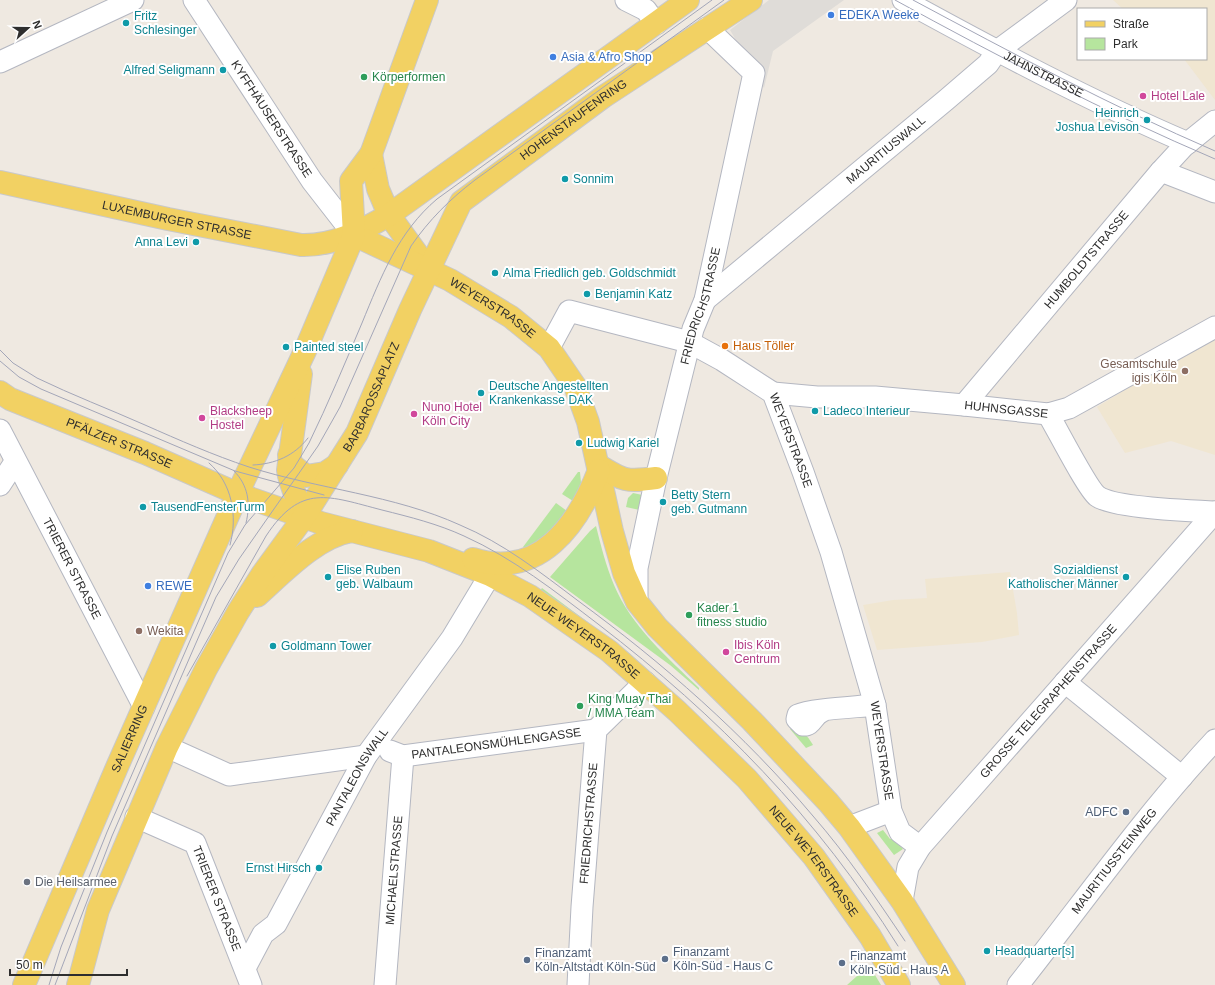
<svg xmlns="http://www.w3.org/2000/svg" width="1215" height="985" viewBox="0 0 1215 985" font-family="Arial,sans-serif">
	<rect width="100%" height="100%" fill="#efe9e1"/>
	<g fill="#f0e6d1">
		<polygon points="1113,0 1215,0 1215,100 1184,59 1206,59 1206,9 1123,9"/>
		<polygon points="1215,335 1215,455 1171,441 1125,453 1097,407"/>
		<polygon points="1010,572 1017,613 1019,635 982,642 877,650 863,605 893,600 927,598 925,579"/>
	</g>
	<g fill="#b6e59e">
		<polygon points="578,472 580,472 581,483 573,501 562,494"/>
		<polygon points="633,493 647,496 644,511 626,507 628,498"/>
		<polygon points="556,503 567,511 550,534 526,549 523,547"/>
		<path d="M 596,526 C 601,546 606,566 614,585 C 631,626 668,658 699,688 L 699,690 L 670,665 L 550,577 L 590,531 Z"/>
		<polygon points="542,588 629,653 686,704 539,592"/>
		<path d="M 790,729 C 802,729 807,735 813,745 L 806,748 Z"/>
		<polygon points="883,830 890,839 894,838 903,849 894,855 877,833"/>
		<polygon points="869,965 881,985 847,985 866,968"/>
	</g>
	<polygon fill="#dfdcd8" points="769,0 844,0 773,51 764,88 730,30"/>
	<g fill="none" stroke-linecap="round" stroke-linejoin="round">
		<defs>
			<g id="minor">
				<path id="s1" d="M 194,0 L 312,181 L 354,235"/>
				<polyline points="626,0 646,10 656,24"/>
				<path id="s2" d="M 903,0 C 996,51 1090,101 1188,143"/>
				<polyline points="0,62 133,0"/>
				<polyline points="1161,171 1215,192"/>
				<path id="s3" d="M 705,300 L 946,100 L 988,64 L 997,51 L 1066,0"/>
				<path id="s4" d="M 549,348 L 569,311 L 689,342 L 722,360 L 773,393 L 803,472 L 831,552 L 875,705 L 891,811 L 900,832 L 920,847"/>
				<path id="s5" d="M 773,393 L 817,397 L 875,397 L 964,405 L 1048,414 L 1069,408 L 1215,327"/>
				<path id="s6" d="M 964,405 L 1161,171 L 1184,146 L 1215,121"/>
				<path d="M 1048,414 C 1057,429 1087,488 1097,496 C 1113,508 1192,511 1215,512"/>
				<path id="s7" d="M 0,430 L 144,707"/>
				<polyline points="0,485 15,462"/>
				<path id="s8" d="M 637,602 L 637,568 L 656,478 L 693,329 L 705,300 L 754,73 L 707,28"/>
				<polyline points="1065,682 1182,777"/>
				<path d="M 823,711 C 812,715 813,726 803,725 L 797,719 L 798,715 C 810,709 858,707 875,705"/>
				<polyline points="167,747 229,775 366,756"/>
				<path id="s9" d="M 390,751 L 403,756 L 596,730"/>
				<path id="s10" d="M 136,817 L 195,843 L 251,985"/>
				<polyline points="849,827 891,811"/>
				<path id="s11" d="M 902,901 L 908,867 L 920,847 L 1215,512"/>
				<path id="s12" d="M 245,968 L 263,934 L 276,924 L 366,756 L 452,638 L 490,575"/>
				<path id="s13" d="M 385,985 L 403,756"/>
				<path id="s14" d="M 578,985 L 582,907 L 596,730 L 645,682"/>
				<path id="s15" d="M 1018,985 C 1083,903 1143,817 1215,740"/>
			</g>
			<g id="major">
				<polyline points="371,154 378,189 389,215 426,266"/>
				<path id="s16" d="M 0,182 L 168,219 L 301,245 C 334,246 361,231 389,215 L 688,0"/>
				<path id="s17" d="M 354,235 L 450,280 L 511,317 L 549,348 L 575,386 L 588,422 L 612,531 L 624,573 L 637,602 L 657,627 L 752,721 L 828,802 L 849,827 L 902,901 L 954,985"/>
				<path d="M 301,374 L 288,470 C 290,487 299,501 304,517"/>
				<path id="s18" d="M 0,392 L 10,399 L 145,453 L 238,494 L 321,523 L 429,551 L 490,575 L 530,596 L 609,651 L 677,711 L 747,779 L 814,857 L 870,936 L 899,985"/>
				<polyline points="289,455 292,465 306,476 325,473 337,465"/>
				<path d="M 598,465 C 624,481 626,482 656,478"/>
				<path d="M 473,559 C 539,580 578,525 599,470"/>
				<path d="M 257,596 C 283,573 316,537 352,531"/>
				<path id="s19" d="M 24,985 L 117,767 L 243,482 L 305,351 L 354,235 L 351,181 L 371,154 L 427,0"/>
				<path id="s20" d="M 78,985 L 98,910 L 167,747 L 206,669 L 238,612 L 263,573 L 304,517 L 357,433 L 410,310 L 461,202 L 603,97 L 751,0"/>
			</g>
		</defs>
		<use href="#minor" stroke="#b4b7c1" stroke-width="23"/>
		<use href="#major" stroke="#c9c9c9" stroke-width="24"/>
		<use href="#minor" stroke="#fff" stroke-width="21"/>
		<use href="#major" stroke="#f2d163" stroke-width="22"/>
		<g stroke="#a3a6b8" stroke-width="1">
			<path d="M 895,0 C 999,57 1105,112 1215,159"/>
			<path d="M 913,0 C 1012,53 1111,106 1215,151"/>
			<path d="M 0,350 L 13,363 L 37,378 C 72,395 109,409 145,425 C 179,440 213,455 249,467 C 318,489 394,495 460,525 C 503,543 540,572 577,600 C 663,663 744,734 813,816 C 847,855 876,898 905,941"/>
			<polyline points="0,361 19,377 41,389 235,471 324,495"/>
			<path d="M 209,463 C 232,483 238,516 230,545"/>
			<path d="M 253,465 C 275,464 294,456 308,438"/>
			<path d="M 234,471 C 248,485 251,503 246,523"/>
			<path d="M 187,676 L 266,536 C 301,483 328,496 382,510 C 410,517 438,524 464,536 C 513,558 556,592 598,624 C 719,717 817,817 898,946"/>
			<path d="M 49,985 L 61,947 L 107,832 L 228,553 L 245,525 L 294,468 L 309,443 C 328,404 345,363 362,323 C 381,277 398,232 437,199 L 712,0"/>
			<path d="M 55,985 L 112,836 L 216,597 L 239,559 L 318,446 L 340,407 L 411,246 C 429,220 450,199 475,180 L 724,0"/>
		</g>
	</g>
	<g fill="#3f7fe0" stroke="#fff" stroke-width="1.5">
		<circle cx="831" cy="15" r="4"/>
		<circle cx="553" cy="57" r="4"/>
		<circle cx="148" cy="586" r="4"/>
	</g>
	<g fill="#0f9aa8" stroke="#fff" stroke-width="1.5">
		<circle cx="126" cy="23" r="4"/>
		<circle cx="223" cy="70" r="4"/>
		<circle cx="1147" cy="120" r="4"/>
		<circle cx="565" cy="179" r="4"/>
		<circle cx="196" cy="242" r="4"/>
		<circle cx="495" cy="273" r="4"/>
		<circle cx="587" cy="294" r="4"/>
		<circle cx="286" cy="347" r="4"/>
		<circle cx="481" cy="393" r="4"/>
		<circle cx="815" cy="411" r="4"/>
		<circle cx="579" cy="443" r="4"/>
		<circle cx="663" cy="502" r="4"/>
		<circle cx="143" cy="507" r="4"/>
		<circle cx="328" cy="577" r="4"/>
		<circle cx="1126" cy="577" r="4"/>
		<circle cx="273" cy="646" r="4"/>
		<circle cx="319" cy="868" r="4"/>
		<circle cx="987" cy="951" r="4"/>
	</g>
	<g fill="#2e9e5b" stroke="#fff" stroke-width="1.5">
		<circle cx="364" cy="77" r="4"/>
		<circle cx="689" cy="615" r="4"/>
		<circle cx="580" cy="706" r="4"/>
	</g>
	<g fill="#d1479c" stroke="#fff" stroke-width="1.5">
		<circle cx="1143" cy="96" r="4"/>
		<circle cx="414" cy="414" r="4"/>
		<circle cx="202" cy="418" r="4"/>
		<circle cx="726" cy="652" r="4"/>
	</g>
	<circle fill="#e8710a" stroke="#fff" stroke-width="1.5" cx="725" cy="346" r="4"/>
	<g fill="#8d6e63" stroke="#fff" stroke-width="1.5">
		<circle cx="1185" cy="371" r="4"/>
		<circle cx="139" cy="631" r="4"/>
	</g>
	<g fill="#5c6f8a" stroke="#fff" stroke-width="1.5">
		<circle cx="1126" cy="812" r="4"/>
		<circle cx="665" cy="959" r="4"/>
		<circle cx="527" cy="960" r="4"/>
		<circle cx="842" cy="963" r="4"/>
	</g>
	<circle fill="#6b7280" stroke="#fff" stroke-width="1.5" cx="27" cy="882" r="4"/>
	<g text-anchor="middle" stroke-width="4" stroke-linejoin="round" paint-order="stroke">
		<g font-size="12" fill="#366cbe" stroke="#fff" text-anchor="start">
			<text x="839" y="19">EDEKA Weeke</text>
			<text x="561" y="61">Asia &amp; Afro Shop</text>
			<text x="156" y="590">REWE</text>
		</g>
		<g font-size="12" fill="#0d838f" stroke="#fff" text-anchor="start">
			<text x="134" y="20">Fritz<tspan x="134" dy="14">Schlesinger</tspan></text>
			<text x="215" y="74" text-anchor="end">Alfred Seligmann</text>
			<text x="1139" y="117" text-anchor="end">Heinrich<tspan x="1139" dy="14">Joshua Levison</tspan></text>
			<text x="573" y="183">Sonnim</text>
			<text x="188" y="246" text-anchor="end">Anna Levi</text>
			<text x="503" y="277">Alma Friedlich geb. Goldschmidt</text>
			<text x="595" y="298">Benjamin Katz</text>
			<text x="294" y="351">Painted steel</text>
			<text x="489" y="390">Deutsche Angestellten<tspan x="489" dy="14">Krankenkasse DAK</tspan></text>
			<text x="823" y="415">Ladeco Interieur</text>
			<text x="587" y="447">Ludwig Kariel</text>
			<text x="671" y="499">Betty Stern<tspan x="671" dy="14">geb. Gutmann</tspan></text>
			<text x="151" y="511">TausendFensterTurm</text>
			<text x="336" y="574">Elise Ruben<tspan x="336" dy="14">geb. Walbaum</tspan></text>
			<text x="1118" y="574" text-anchor="end">Sozialdienst<tspan x="1118" dy="14">Katholischer Männer</tspan></text>
			<text x="281" y="650">Goldmann Tower</text>
			<text x="311" y="872" text-anchor="end">Ernst Hirsch</text>
			<text x="995" y="955">Headquarter[s]</text>
		</g>
		<g font-size="12" fill="#2e2e2e" stroke="#fff">
			<text dy="4" stroke="none"><textPath href="#s2" startOffset="159">JAHNSTRASSE</textPath></text>
			<text dy="4" stroke="none"><textPath href="#s1" startOffset="142">KYFFHÄUSERSTRASSE</textPath></text>
			<text dy="4" stroke="none"><textPath href="#s20" startOffset="1015">HOHENSTAUFENRING</textPath></text>
			<text dy="4" stroke="none"><textPath href="#s3" startOffset="235">MAURITIUSWALL</textPath></text>
			<text dy="4" stroke="none"><textPath href="#s16" startOffset="181">LUXEMBURGER STRASSE</textPath></text>
			<text dy="4" stroke="none"><textPath href="#s6" startOffset="190">HUMBOLDTSTRASSE</textPath></text>
			<text dy="4" stroke="none"><textPath href="#s8" startOffset="304">FRIEDRICHSTRASSE</textPath></text>
			<text dy="4" stroke="none"><textPath href="#s17" startOffset="157">WEYERSTRASSE</textPath></text>
			<text dy="4" stroke="none"><textPath href="#s20" startOffset="661">BARBAROSSAPLATZ</textPath></text>
			<text dy="4" stroke="none"><textPath href="#s5" startOffset="234">HUHNSGASSE</textPath></text>
			<text dy="4" stroke="none"><textPath href="#s4" startOffset="315">WEYERSTRASSE</textPath></text>
			<text dy="4" stroke="none"><textPath href="#s18" startOffset="130">PFÄLZER STRASSE</textPath></text>
			<text dy="4" stroke="none"><textPath href="#s7" startOffset="156">TRIERER STRASSE</textPath></text>
			<text dy="4" stroke="none"><textPath href="#s18" startOffset="636">NEUE WEYERSTRASSE</textPath></text>
			<text dy="4" stroke="none"><textPath href="#s11" startOffset="252">GROSSE TELEGRAPHENSTRASSE</textPath></text>
			<text dy="4" stroke="none"><textPath href="#s19" startOffset="268">SALIERRING</textPath></text>
			<text dy="4" stroke="none"><textPath href="#s9" startOffset="108">PANTALEONSMÜHLENGASSE</textPath></text>
			<text dy="4" stroke="none"><textPath href="#s4" startOffset="639">WEYERSTRASSE</textPath></text>
			<text dy="4" stroke="none"><textPath href="#s12" startOffset="223">PANTALEONSWALL</textPath></text>
			<text dy="4" stroke="none"><textPath href="#s14" startOffset="162">FRIEDRICHSTRASSE</textPath></text>
			<text dy="4" stroke="none"><textPath href="#s18" startOffset="960">NEUE WEYERSTRASSE</textPath></text>
			<text dy="4" stroke="none"><textPath href="#s15" startOffset="157">MAURITIUSSTEINWEG</textPath></text>
			<text dy="4" stroke="none"><textPath href="#s13" startOffset="115">MICHAELSTRASSE</textPath></text>
			<text dy="4" stroke="none"><textPath href="#s10" startOffset="124">TRIERER STRASSE</textPath></text>
		</g>
		<g font-size="12" fill="#27864d" stroke="#fff" text-anchor="start">
			<text x="372" y="81">Körperformen</text>
			<text x="697" y="612">Kader 1<tspan x="697" dy="14">fitness studio</tspan></text>
			<text x="588" y="703">King Muay Thai<tspan x="588" dy="14">/ MMA Team</tspan></text>
		</g>
		<g font-size="12" fill="#b23c85" stroke="#fff" text-anchor="start">
			<text x="1151" y="100">Hotel Lale</text>
			<text x="422" y="411">Nuno Hotel<tspan x="422" dy="14">Köln City</tspan></text>
			<text x="210" y="415">Blacksheep<tspan x="210" dy="14">Hostel</tspan></text>
			<text x="734" y="649">Ibis Köln<tspan x="734" dy="14">Centrum</tspan></text>
		</g>
		<g font-size="12" fill="#c56008" stroke="#fff" text-anchor="start">
			<text x="733" y="350">Haus Töller</text>
		</g>
		<g font-size="12" fill="#785e54" stroke="#fff" text-anchor="end">
			<text x="1177" y="368">Gesamtschule<tspan x="1177" dy="14">igis Köln</tspan></text>
			<text x="147" y="635" text-anchor="start">Wekita</text>
		</g>
		<g font-size="12" fill="#4e5e75" stroke="#fff" text-anchor="start">
			<text x="1118" y="816" text-anchor="end">ADFC</text>
			<text x="673" y="956">Finanzamt<tspan x="673" dy="14">Köln-Süd - Haus C</tspan></text>
			<text x="535" y="957">Finanzamt<tspan x="535" dy="14">Köln-Altstadt Köln-Süd</tspan></text>
			<text x="850" y="960">Finanzamt<tspan x="850" dy="14">Köln-Süd - Haus A</tspan></text>
		</g>
		<g font-size="12" fill="#5b616d" stroke="#fff" text-anchor="start">
			<text x="35" y="886">Die Heilsarmee</text>
		</g>
	</g>
	<rect x="1077" y="8" width="130" height="52" fill="#ffffff" stroke="#ababab"/>
	<rect x="1085" y="21" width="20" height="6" fill="#f2d163" stroke="#ababab"/>
	<text x="1113" y="28" font-size="12" fill="#2e2e2e">Straße</text>
	<rect x="1085" y="38" width="20" height="12" fill="#b6e59e" stroke="#ababab"/>
	<text x="1113" y="48" font-size="12" fill="#2e2e2e">Park</text>
	<g transform="translate(28 28) rotate(69)" stroke="#ffffff" stroke-width="3" paint-order="stroke">
	<path d="M0-3L7 15L0 10L-7 15Z" fill="#2e2e2e"/>
	<text y="-6" font-size="11" font-weight="bold" text-anchor="middle" fill="#2e2e2e">N</text>
	</g>
	<path d="M10 969v6h117v-6" fill="none" stroke="#2e2e2e" stroke-width="2"/>
	<text x="16" y="969" font-size="12" fill="#2e2e2e" stroke="#ffffff" stroke-width="3" paint-order="stroke">50 m</text>
</svg>
